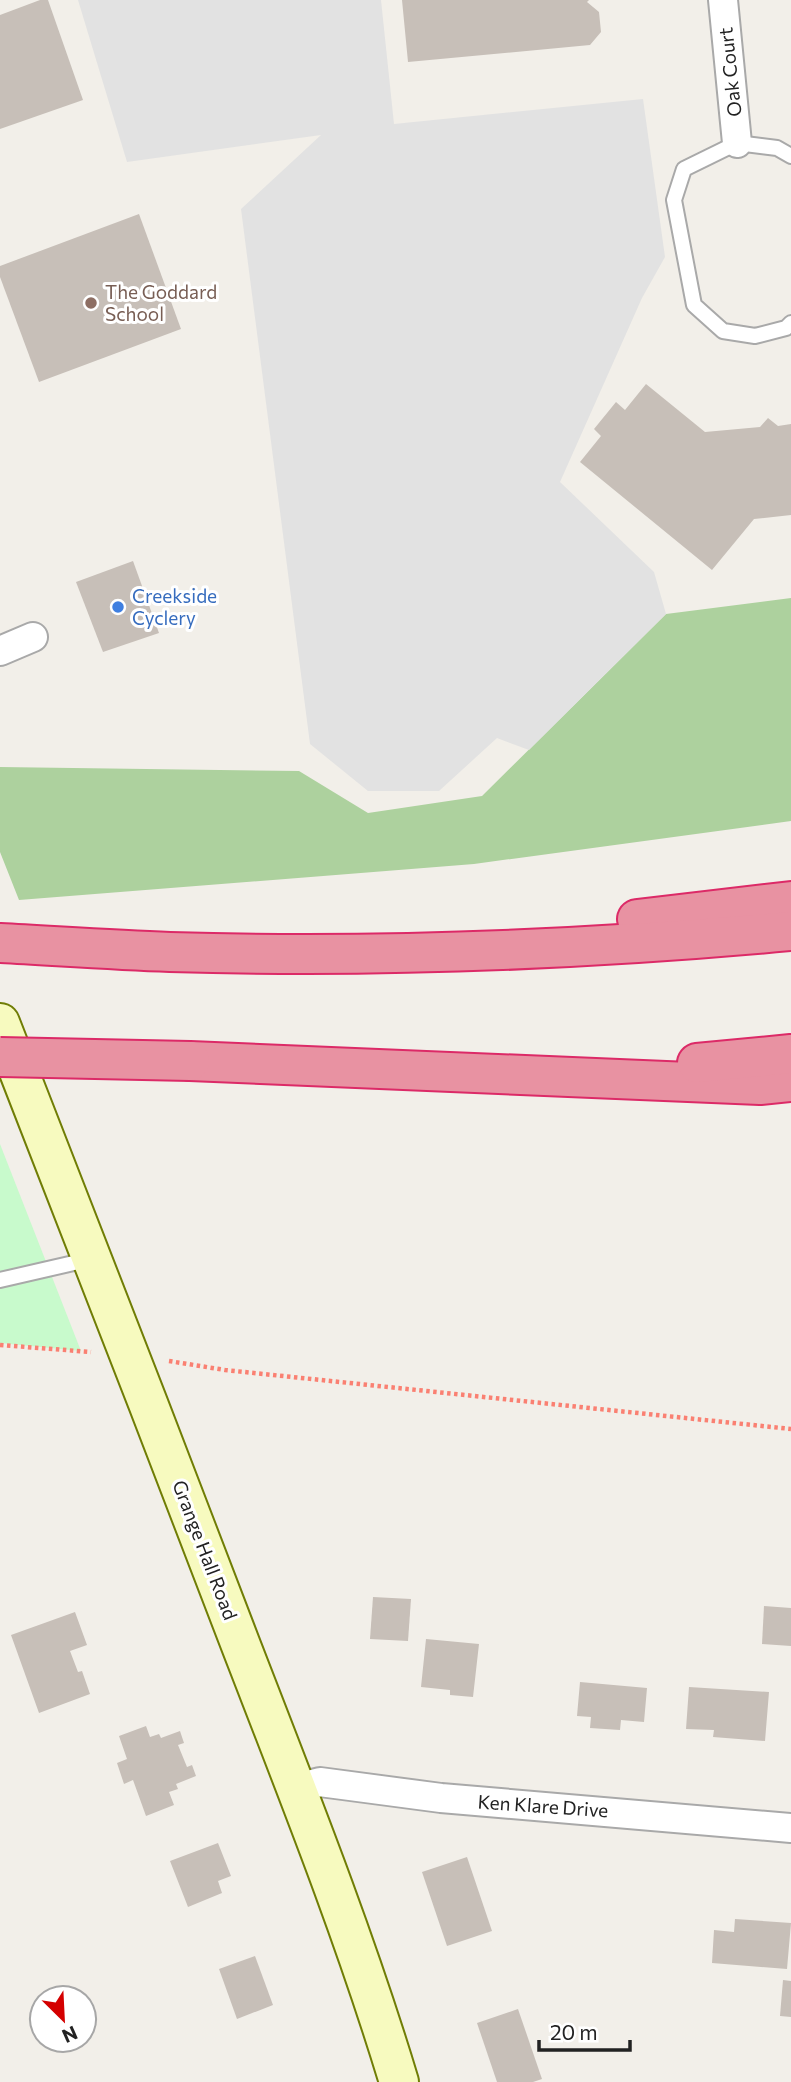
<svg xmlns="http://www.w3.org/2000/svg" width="791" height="2082" viewBox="0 0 791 2082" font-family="Commissioner,sans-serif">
	<rect width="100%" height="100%" fill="#f2efe9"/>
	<polygon fill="#add19e" points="791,598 791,821 474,864 19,900 0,852 0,767 299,771 368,813 482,796 666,614"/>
	<polygon fill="#c8facc" points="0,1144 81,1351 0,1343"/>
	<polygon fill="#e2e2e2" points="78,0 381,0 394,124 643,99 665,257 642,298 560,482 654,572 666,614 529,750 497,738 439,791 368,791 310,744 241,209 321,135 127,162"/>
	<g fill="#c7bfb8">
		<polygon points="40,0 48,0 83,100 0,129 0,15"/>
		<polygon points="402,0 589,0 587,2 599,12 601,32 590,45 408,62"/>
		<polygon points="139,214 181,329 39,382 0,277 0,266"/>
		<polygon points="646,384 705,432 760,427 768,418 778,426 791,424 791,515 754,519 712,570 580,462 601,436 594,429 616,402 625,410"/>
		<polygon points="133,561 159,633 103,652 76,582"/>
		<polygon points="373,1597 411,1599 408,1641 370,1639"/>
		<polygon points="764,1606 791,1608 791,1646 762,1644"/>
		<polygon points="75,1612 87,1645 70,1651 78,1672 82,1671 90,1694 39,1713 11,1635"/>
		<polygon points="426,1639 479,1644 473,1697 450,1695 450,1690 421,1687"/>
		<polygon points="580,1682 647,1688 644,1722 621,1720 620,1730 590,1728 591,1717 577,1716"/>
		<polygon points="689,1687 769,1692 765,1741 713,1737 714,1730 686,1729"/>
		<polygon points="146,1726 150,1737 159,1734 161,1738 180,1731 184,1743 178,1745 187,1767 192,1765 196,1776 176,1784 178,1789 169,1792 174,1805 146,1816 133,1780 124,1784 117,1763 127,1759 119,1736"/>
		<polygon points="218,1843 231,1876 218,1881 222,1893 188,1907 170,1861"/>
		<polygon points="467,1857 492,1931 447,1946 422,1872"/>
		<polygon points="735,1919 791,1923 787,1969 712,1963 714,1930 734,1932"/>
		<polygon points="255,1956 273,2005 237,2019 219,1969"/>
		<polygon points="783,1980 791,1981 791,2017 780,2016"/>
		<polygon points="518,2009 542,2079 533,2082 497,2082 477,2023"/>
	</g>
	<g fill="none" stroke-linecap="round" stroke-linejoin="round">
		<defs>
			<g id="lane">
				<polyline points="791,156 777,148 737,143 684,169 674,200 694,305 723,331 755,336 786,328 791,323"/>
				<polyline points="0,1280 91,1259"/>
			</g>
			<g id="street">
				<polyline points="723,0 737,143"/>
				<polyline points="0,651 33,637"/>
				<polyline points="296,1788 320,1782 441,1798 791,1828"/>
			</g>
			<path id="secondary" d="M 0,1023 C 81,1229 161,1436 240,1643 C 296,1788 354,1933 399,2082"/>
			<g id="highway">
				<polyline points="637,919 791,901"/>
				<path d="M 0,943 C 57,946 113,950 170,952 C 377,958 585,950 791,931"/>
				<polyline points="190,1061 760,1085 791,1082"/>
				<polyline points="697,1063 791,1054"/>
			</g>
		</defs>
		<use href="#lane" stroke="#a9a9a9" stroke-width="18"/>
		<use href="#street" stroke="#a9a9a9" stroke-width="32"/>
		<use href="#secondary" stroke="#707d05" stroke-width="42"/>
		<use href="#highway" stroke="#dc2a67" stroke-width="42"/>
		<g stroke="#fa8072" stroke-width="4.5" stroke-dasharray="3.5 3.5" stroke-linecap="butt">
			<polyline points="0,1345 91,1352"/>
			<polyline points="169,1361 225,1370 791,1429"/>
		</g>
		<use href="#lane" stroke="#fff" stroke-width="14"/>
		<use href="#street" stroke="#fff" stroke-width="28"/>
		<use href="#secondary" stroke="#f7fabf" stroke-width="38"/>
		<use href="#highway" stroke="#e892a2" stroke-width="38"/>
		<defs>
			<polyline id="highway-bridge" points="0,1057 190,1061"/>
		</defs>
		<use href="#highway-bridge" stroke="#dc2a67" stroke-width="42" stroke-linecap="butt"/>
		<use href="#highway-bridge" stroke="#e892a2" stroke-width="38"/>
	</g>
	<circle fill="#8d6e63" stroke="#fff" stroke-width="2.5" cx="91" cy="303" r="7"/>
	<circle fill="#3f7fe0" stroke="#fff" stroke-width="2.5" cx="118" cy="607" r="7"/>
	<g text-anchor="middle" stroke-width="6" stroke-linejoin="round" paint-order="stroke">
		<g font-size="19" fill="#222" stroke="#fff">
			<text transform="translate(730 72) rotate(-96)" y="7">Oak Court</text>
			<text transform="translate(205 1550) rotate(69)" y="7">Grange Hall Road</text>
			<text transform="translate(543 1806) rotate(4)" y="7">Ken Klare Drive</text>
		</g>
		<g font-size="19" fill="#785e54" stroke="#fff" text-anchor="start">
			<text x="105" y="299">The Goddard<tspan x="105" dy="22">School</tspan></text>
		</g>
		<g font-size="19" fill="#366cbe" stroke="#fff" text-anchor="start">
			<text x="132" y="603">Creekside<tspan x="132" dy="22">Cyclery</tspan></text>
		</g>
	</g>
	<g transform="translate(63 2019) rotate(156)"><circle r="33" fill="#ffffff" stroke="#a7a7a7" stroke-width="2"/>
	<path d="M0-5L12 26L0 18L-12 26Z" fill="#d40000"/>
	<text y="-10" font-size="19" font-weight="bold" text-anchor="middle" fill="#222222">N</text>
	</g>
	<path d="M539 2040v10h91v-10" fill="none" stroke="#222222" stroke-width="3.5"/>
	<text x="550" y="2040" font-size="21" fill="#222222" stroke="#ffffff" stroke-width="5" paint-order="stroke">20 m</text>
</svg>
